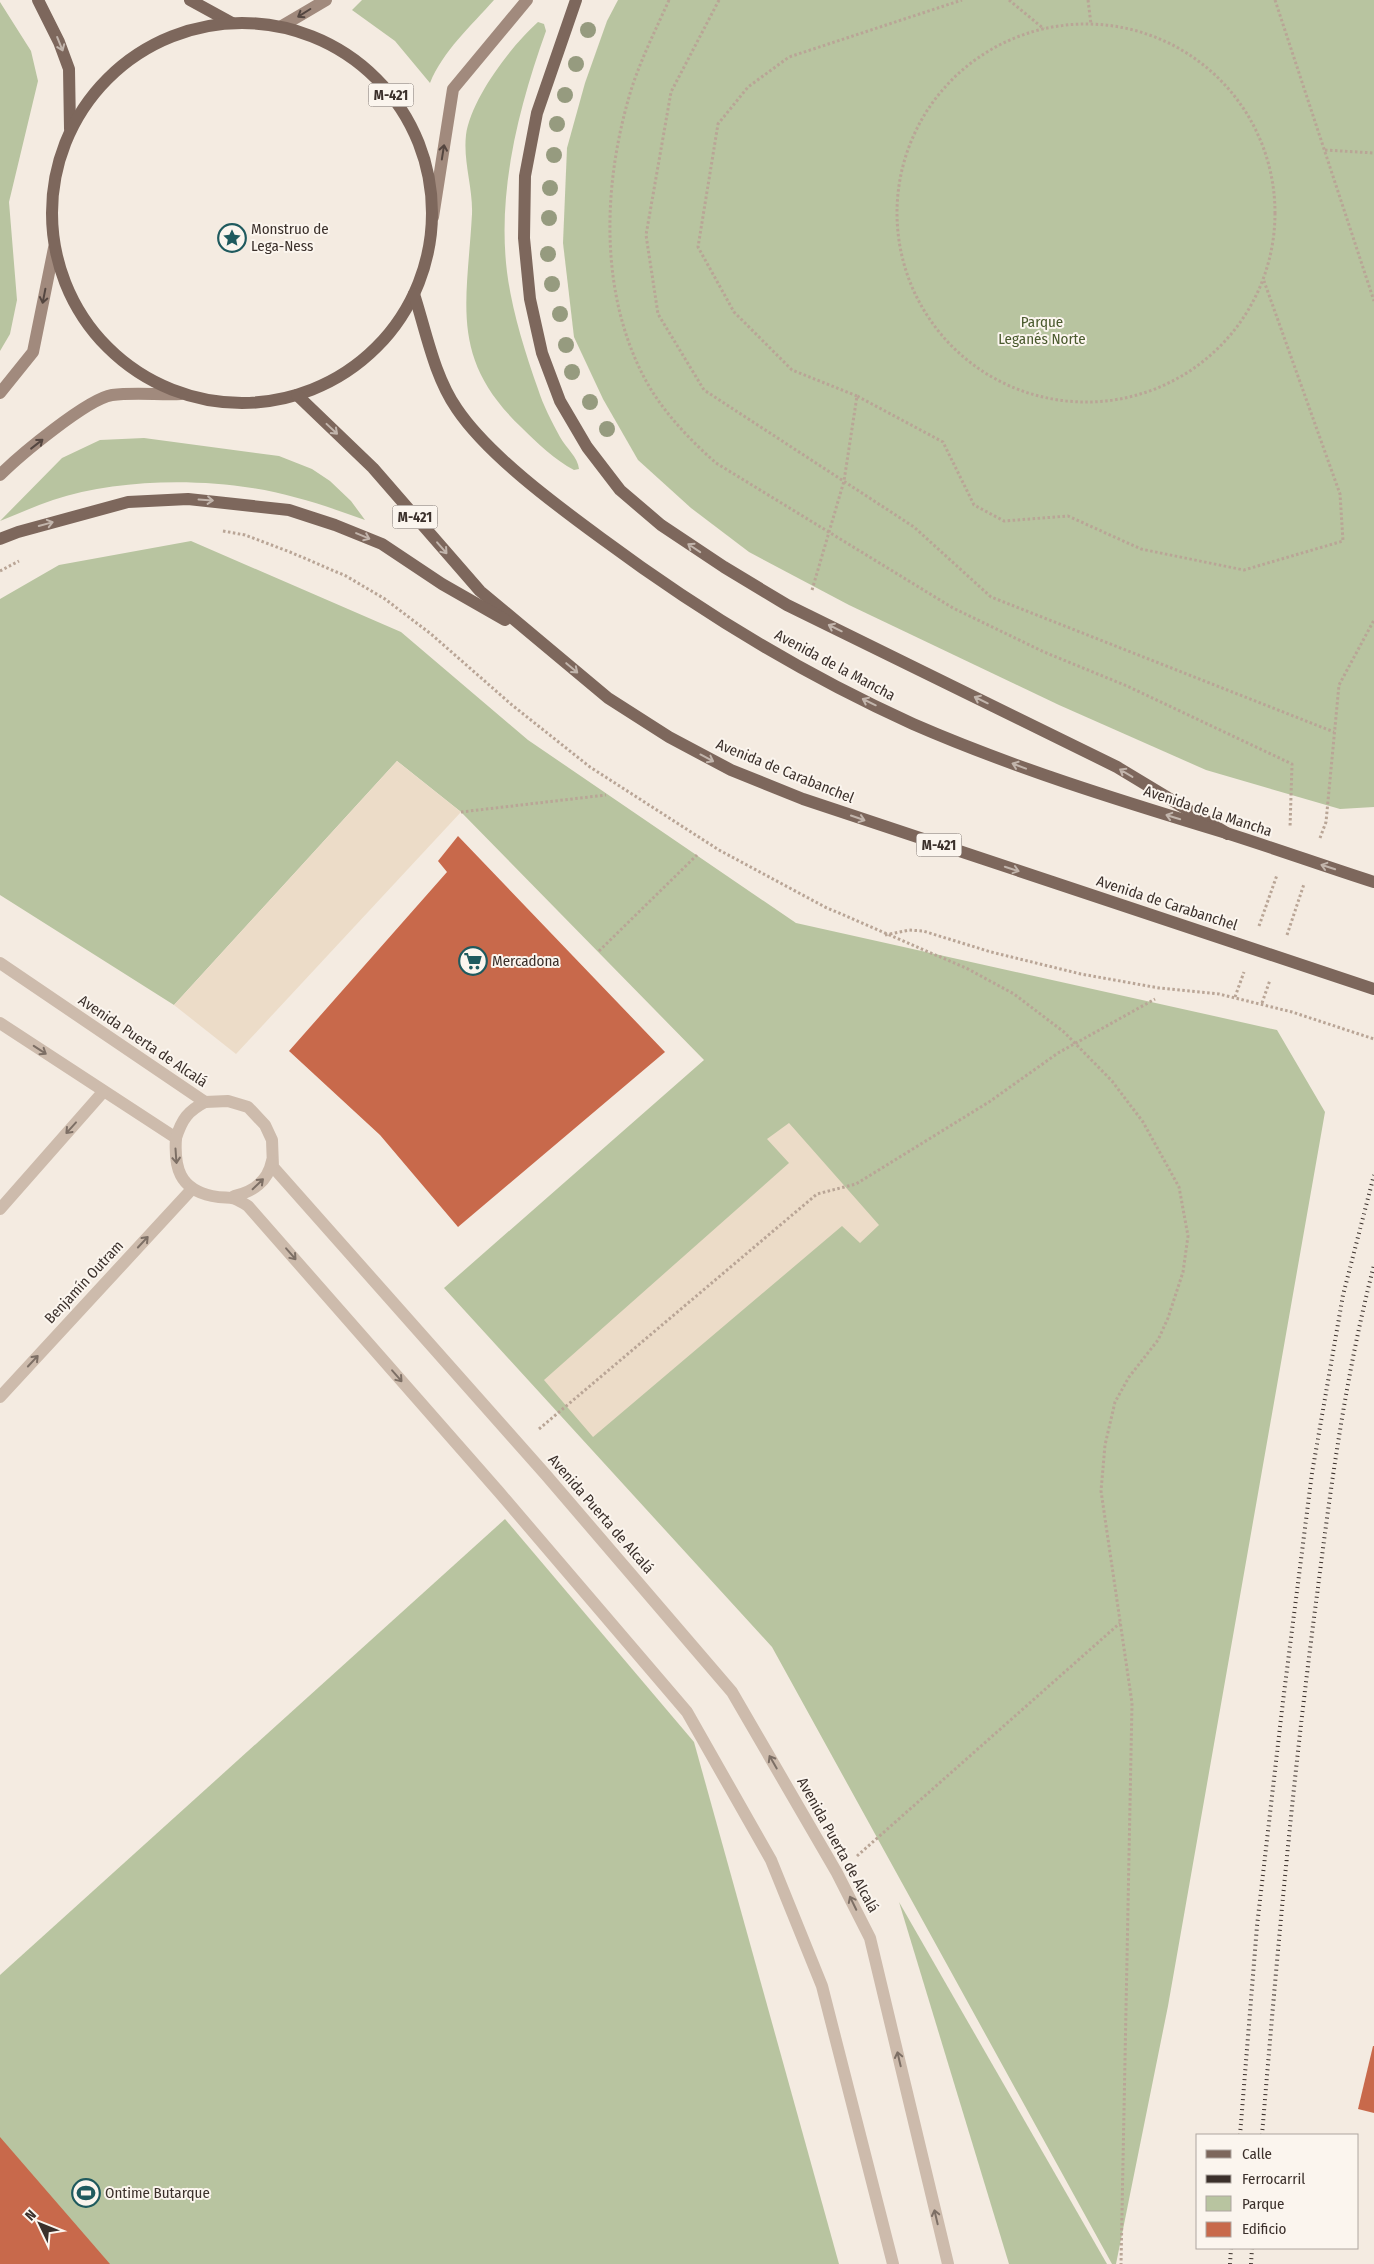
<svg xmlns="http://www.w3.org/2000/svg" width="1374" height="2264" viewBox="0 0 1374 2264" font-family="'Fira Sans Condensed',sans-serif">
	<rect width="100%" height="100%" fill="#f4ebe1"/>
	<g fill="#b8c4a0">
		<path d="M 362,0 L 494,0 C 471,26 443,51 430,83 L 395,41 L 352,10 Z"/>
		<polygon points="618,0 1374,0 1374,807 1340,809 1206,770 1059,705 849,605 749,552 691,508 638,460 603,399 574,337 563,243 567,148 585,83 607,21"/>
		<polygon points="0,2 31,51 38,81 9,202 17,300 10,334 0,351"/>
		<path d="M 538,22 L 544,24 L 546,31 C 519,106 497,191 507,272 C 512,311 525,352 538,389 C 543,405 552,422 560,437 C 566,448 578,457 579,469 L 574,470 C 555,460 537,443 521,427 C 449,358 467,304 472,214 C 473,188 463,162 466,135 C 471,99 511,46 538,22 Z"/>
		<path d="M 144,438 L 279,456 L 312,469 L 330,481 L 351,501 L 365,520 C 329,507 291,494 252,488 C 191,478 112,480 53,500 C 35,506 18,514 0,521 L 62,458 L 100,440 Z"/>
		<polygon points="191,541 401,632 528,740 796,923 1277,1030 1325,1112 1168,2006 1116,2264 1112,2264 772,1647 444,1288 704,1060 461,812 397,761 174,1005 0,895 0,599 59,565"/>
		<polygon points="505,1519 694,1742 839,2264 0,2264 0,1975"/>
		<polygon points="899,1902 1107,2264 1009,2264"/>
	</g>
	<g fill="#ecdcc8">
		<polygon points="397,761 461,812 236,1054 174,1005"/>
		<polygon points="789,1123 879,1225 860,1243 842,1226 593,1437 544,1380 789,1163 767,1139"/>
	</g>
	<g fill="#c8694b">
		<polygon points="458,836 665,1052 458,1227 380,1135 289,1051 447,872 438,861"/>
		<polygon points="1373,2046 1374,2046 1374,2113 1358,2109"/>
		<polygon points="0,2137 110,2264 0,2264"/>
	</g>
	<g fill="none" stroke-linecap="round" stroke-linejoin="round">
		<g stroke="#b9a596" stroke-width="3" stroke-dasharray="2.5 2.5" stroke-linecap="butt">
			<path d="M 669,0 C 656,29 642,57 632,87 C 603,180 598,291 645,379 C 662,411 690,440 716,463 L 953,608 L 1044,652 L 1127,686 L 1292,764 L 1290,828"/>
			<polyline points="719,0 671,92 646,235 658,314 704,390 914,527 991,597 1334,732"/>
			<polyline points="1009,0 1044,29"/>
			<polyline points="1088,0 1091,24"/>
			<polyline points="1275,0 1374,301"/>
			<circle cx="1086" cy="213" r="189"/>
			<polyline points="1325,150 1374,153"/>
			<polyline points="857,396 792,370 734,312 698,247 718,124 748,87 789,57 962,0"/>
			<polyline points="223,531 245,535 290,552 346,576 385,599 431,634 512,705 590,767 719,850 825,907 968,969 1014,994 1064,1032 1112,1081 1143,1122 1179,1187 1188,1236 1183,1272 1168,1318 1158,1340 1129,1377 1115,1402 1105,1445 1101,1491 1132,1703 1121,2264"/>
			<polyline points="0,571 19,561"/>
			<polyline points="812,590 844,481 857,396 943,442 974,505 1004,521 1068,516 1141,549 1244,570 1343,541 1340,494 1264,281"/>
			<polyline points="461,812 606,795"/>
			<polyline points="1320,838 1326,822 1339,685 1374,620"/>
			<polyline points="1259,926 1277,875"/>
			<polyline points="885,935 909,930 923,931 991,952 1081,974 1159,988 1219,994 1292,1012 1374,1039"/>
			<polyline points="1287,935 1304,884"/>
			<polyline points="599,951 697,855"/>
			<polyline points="1235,997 1244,972"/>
			<polyline points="1262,1003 1270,980"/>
			<polyline points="539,1429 817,1194 856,1184 989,1102 1058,1053 1155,999"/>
			<polyline points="857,1856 1120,1623"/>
		</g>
		<g stroke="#cdbbac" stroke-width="12">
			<polyline points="0,963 205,1102 228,1101 248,1107 265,1125 272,1140 273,1167 546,1475 732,1692 837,1873 870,1938 948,2264"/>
			<path d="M 0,1023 L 176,1138 C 174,1167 179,1189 212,1196 C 231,1200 228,1193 248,1206 L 499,1492 L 687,1712 L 771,1860 L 822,1986 L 893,2264"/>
			<path d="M 176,1138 C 182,1119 188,1111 205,1102"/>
			<path d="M 234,1196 C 253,1192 268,1181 272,1161"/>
			<polyline points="0,1209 103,1092"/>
			<polyline points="0,1397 192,1189"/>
		</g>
		<g stroke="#a18a7d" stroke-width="12">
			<polyline points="282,26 326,0"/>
			<polyline points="433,217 453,89 527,0"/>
			<polyline points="0,393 33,352 54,248"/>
			<path d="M 0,475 C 19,456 87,399 112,395 C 134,392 159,395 181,394"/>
		</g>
		<g stroke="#7d675c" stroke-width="12">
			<polyline points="38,0 59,42 69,69 70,129"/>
			<polyline points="190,0 232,23"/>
			<polyline points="576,0 537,113 525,176 524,238 530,299 542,353 560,401 587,447 620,490 661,525 724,567 787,605 1117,767 1228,834"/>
			<circle cx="242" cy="213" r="190"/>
			<path d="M 414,294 C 426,331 434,376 457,409 C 488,455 556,505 601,538 C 698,610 802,674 913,724 C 1014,768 1118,800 1223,832 C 1274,848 1324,866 1374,882"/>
			<polyline points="297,395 373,468 480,591 608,698 669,737 731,770 803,799 1374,989"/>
			<polyline points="0,539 18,532 128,502 188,499 289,510 335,525 382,544 442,584 505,620"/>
		</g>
		<g stroke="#3b302b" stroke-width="4" stroke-dasharray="1 4" stroke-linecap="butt">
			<polyline points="1240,2135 1257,1926 1283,1701 1312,1473 1343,1295 1374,1175"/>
			<path d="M 1262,2135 C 1277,1955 1293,1775 1317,1595 C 1331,1484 1346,1373 1374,1265"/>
			<polyline points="1230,2264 1231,2248"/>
			<polyline points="1251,2264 1252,2248"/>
		</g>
	</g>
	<g fill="#969b7f">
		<circle cx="588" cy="30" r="8"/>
		<circle cx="576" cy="64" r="8"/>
		<circle cx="565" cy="95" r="8"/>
		<circle cx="557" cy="124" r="8"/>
		<circle cx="554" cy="155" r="8"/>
		<circle cx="550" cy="188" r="8"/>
		<circle cx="549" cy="218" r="8"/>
		<circle cx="548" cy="254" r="8"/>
		<circle cx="552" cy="284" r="8"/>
		<circle cx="560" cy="314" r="8"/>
		<circle cx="566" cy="345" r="8"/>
		<circle cx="572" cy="372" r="8"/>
		<circle cx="590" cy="402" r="8"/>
		<circle cx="607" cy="429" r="8"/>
	</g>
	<defs><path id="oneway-shaft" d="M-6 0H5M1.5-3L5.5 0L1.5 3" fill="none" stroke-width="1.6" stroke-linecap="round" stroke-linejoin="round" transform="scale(1.25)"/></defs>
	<g stroke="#544640">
		<use href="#oneway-shaft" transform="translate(304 13) rotate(148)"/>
		<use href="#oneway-shaft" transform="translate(443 152) rotate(-81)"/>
		<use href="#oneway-shaft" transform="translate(44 296) rotate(101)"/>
		<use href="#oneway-shaft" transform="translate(37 444) rotate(-38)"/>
	</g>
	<g stroke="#c2b5ac">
		<use href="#oneway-shaft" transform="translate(60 44) rotate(68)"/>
		<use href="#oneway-shaft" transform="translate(332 429) rotate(43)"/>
		<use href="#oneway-shaft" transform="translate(206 500) rotate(4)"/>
		<use href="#oneway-shaft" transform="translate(46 524) rotate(-15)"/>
		<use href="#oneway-shaft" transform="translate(363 536) rotate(23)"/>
		<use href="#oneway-shaft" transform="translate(442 548) rotate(49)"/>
		<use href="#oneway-shaft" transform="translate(694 548) rotate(-146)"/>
		<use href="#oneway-shaft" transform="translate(835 628) rotate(-154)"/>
		<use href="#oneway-shaft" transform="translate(572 668) rotate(40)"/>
		<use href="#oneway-shaft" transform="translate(981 700) rotate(-154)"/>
		<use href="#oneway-shaft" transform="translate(869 702) rotate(-154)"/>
		<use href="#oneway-shaft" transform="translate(707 758) rotate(28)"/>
		<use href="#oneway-shaft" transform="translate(1019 766) rotate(-159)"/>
		<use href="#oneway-shaft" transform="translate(1126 773) rotate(-149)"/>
		<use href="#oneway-shaft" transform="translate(1173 817) rotate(-163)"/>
		<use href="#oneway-shaft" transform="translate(858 818) rotate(19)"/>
		<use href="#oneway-shaft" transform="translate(1328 867) rotate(-162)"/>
		<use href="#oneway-shaft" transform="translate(1012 869) rotate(18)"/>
	</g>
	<g stroke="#7d6f65">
		<use href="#oneway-shaft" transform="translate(40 1050) rotate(33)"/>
		<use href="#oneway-shaft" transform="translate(71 1128) rotate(132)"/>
		<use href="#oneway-shaft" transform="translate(176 1156) rotate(86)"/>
		<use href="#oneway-shaft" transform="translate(258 1184) rotate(-44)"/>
		<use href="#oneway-shaft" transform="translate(143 1242) rotate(-47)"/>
		<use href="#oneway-shaft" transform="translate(291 1254) rotate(49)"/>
		<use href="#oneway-shaft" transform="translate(33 1361) rotate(-47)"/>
		<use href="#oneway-shaft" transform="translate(397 1376) rotate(49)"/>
		<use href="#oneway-shaft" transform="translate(773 1762) rotate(-120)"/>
		<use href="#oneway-shaft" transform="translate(853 1903) rotate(-116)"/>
		<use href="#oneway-shaft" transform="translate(899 2059) rotate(-103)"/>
		<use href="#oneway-shaft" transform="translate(936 2217) rotate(-103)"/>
	</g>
	<defs>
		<symbol id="sight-ring" viewBox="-11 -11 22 22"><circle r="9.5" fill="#fbf5ee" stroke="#1f5a5e" stroke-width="1.5"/><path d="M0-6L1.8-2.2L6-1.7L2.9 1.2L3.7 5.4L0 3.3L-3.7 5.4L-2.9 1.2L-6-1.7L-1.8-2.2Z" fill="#1f5a5e"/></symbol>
		<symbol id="supermarket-ring" viewBox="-11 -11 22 22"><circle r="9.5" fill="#fbf5ee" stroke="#1f5a5e" stroke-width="1.5"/><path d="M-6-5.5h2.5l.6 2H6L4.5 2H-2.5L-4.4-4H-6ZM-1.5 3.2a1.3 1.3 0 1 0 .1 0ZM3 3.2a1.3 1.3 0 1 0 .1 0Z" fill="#1f5a5e"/></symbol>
		<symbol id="stadium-ring" viewBox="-11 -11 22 22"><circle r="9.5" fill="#fbf5ee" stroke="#1f5a5e" stroke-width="1.5"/><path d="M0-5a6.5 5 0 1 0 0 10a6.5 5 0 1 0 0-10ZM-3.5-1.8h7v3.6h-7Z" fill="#1f5a5e"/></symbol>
	</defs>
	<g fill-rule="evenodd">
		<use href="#sight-ring" x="216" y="222" width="32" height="32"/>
		<use href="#supermarket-ring" x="457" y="945" width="32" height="32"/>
		<use href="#stadium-ring" x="70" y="2177" width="32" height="32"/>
	</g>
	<g text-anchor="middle" stroke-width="4" stroke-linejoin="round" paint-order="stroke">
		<g fill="#fbf5ee" stroke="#756b66" stroke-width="1">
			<rect x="368.5" y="83.5" width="45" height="23" rx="4"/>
			<rect x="392.5" y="505.5" width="45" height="23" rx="4"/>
			<rect x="916.5" y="833.5" width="45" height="23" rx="4"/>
		</g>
		<g font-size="14" font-weight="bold" fill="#3b302b">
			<text x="391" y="100">M-421</text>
			<text x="415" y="522">M-421</text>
			<text x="939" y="850">M-421</text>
		</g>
		<g font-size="15" fill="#3b302b" stroke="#fbf5ee" text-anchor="start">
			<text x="251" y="234">Monstruo de<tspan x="251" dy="17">Lega-Ness</tspan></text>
			<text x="492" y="966">Mercadona</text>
			<text x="105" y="2198">Ontime Butarque</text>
		</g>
		<g font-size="15" fill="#4a5a2e" stroke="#fbf5ee">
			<text x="1042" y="327">Parque<tspan x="1042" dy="17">Leganés Norte</tspan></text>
		</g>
		<g font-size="15" fill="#3b302b" stroke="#fbf5ee">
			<text transform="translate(835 665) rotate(28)" y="5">Avenida de la Mancha</text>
			<text transform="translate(785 771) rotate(22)" y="5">Avenida de Carabanchel</text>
			<text transform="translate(1208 811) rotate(18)" y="5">Avenida de la Mancha</text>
			<text transform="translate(1167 903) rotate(18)" y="5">Avenida de Carabanchel</text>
			<text transform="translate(143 1041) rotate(34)" y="5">Avenida Puerta de Alcalá</text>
			<text transform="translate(84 1282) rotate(-47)" y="5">Benjamín Outram</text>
			<text transform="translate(601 1514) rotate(49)" y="5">Avenida Puerta de Alcalá</text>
			<text transform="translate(838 1845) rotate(61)" y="5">Avenida Puerta de Alcalá</text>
		</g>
	</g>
	<rect x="1196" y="2134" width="162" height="115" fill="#fbf5ee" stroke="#aea6a0"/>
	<rect x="1206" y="2150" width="25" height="8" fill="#7d675c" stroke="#aea6a0"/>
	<text x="1242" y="2159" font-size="15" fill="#3b302b">Calle</text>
	<rect x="1206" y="2175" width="25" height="8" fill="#3b302b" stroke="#aea6a0"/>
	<text x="1242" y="2184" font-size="15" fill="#3b302b">Ferrocarril</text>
	<rect x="1206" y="2196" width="25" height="15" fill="#b8c4a0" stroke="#aea6a0"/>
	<text x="1242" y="2209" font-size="15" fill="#3b302b">Parque</text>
	<rect x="1206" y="2222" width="25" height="15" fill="#c8694b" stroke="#aea6a0"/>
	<text x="1242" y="2234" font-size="15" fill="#3b302b">Edificio</text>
	<g transform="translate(40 2224) rotate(313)" stroke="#fbf5ee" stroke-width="4" paint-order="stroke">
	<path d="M0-4L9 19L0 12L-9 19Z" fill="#3b302b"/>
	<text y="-8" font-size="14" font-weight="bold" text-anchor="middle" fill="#3b302b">N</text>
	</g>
</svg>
